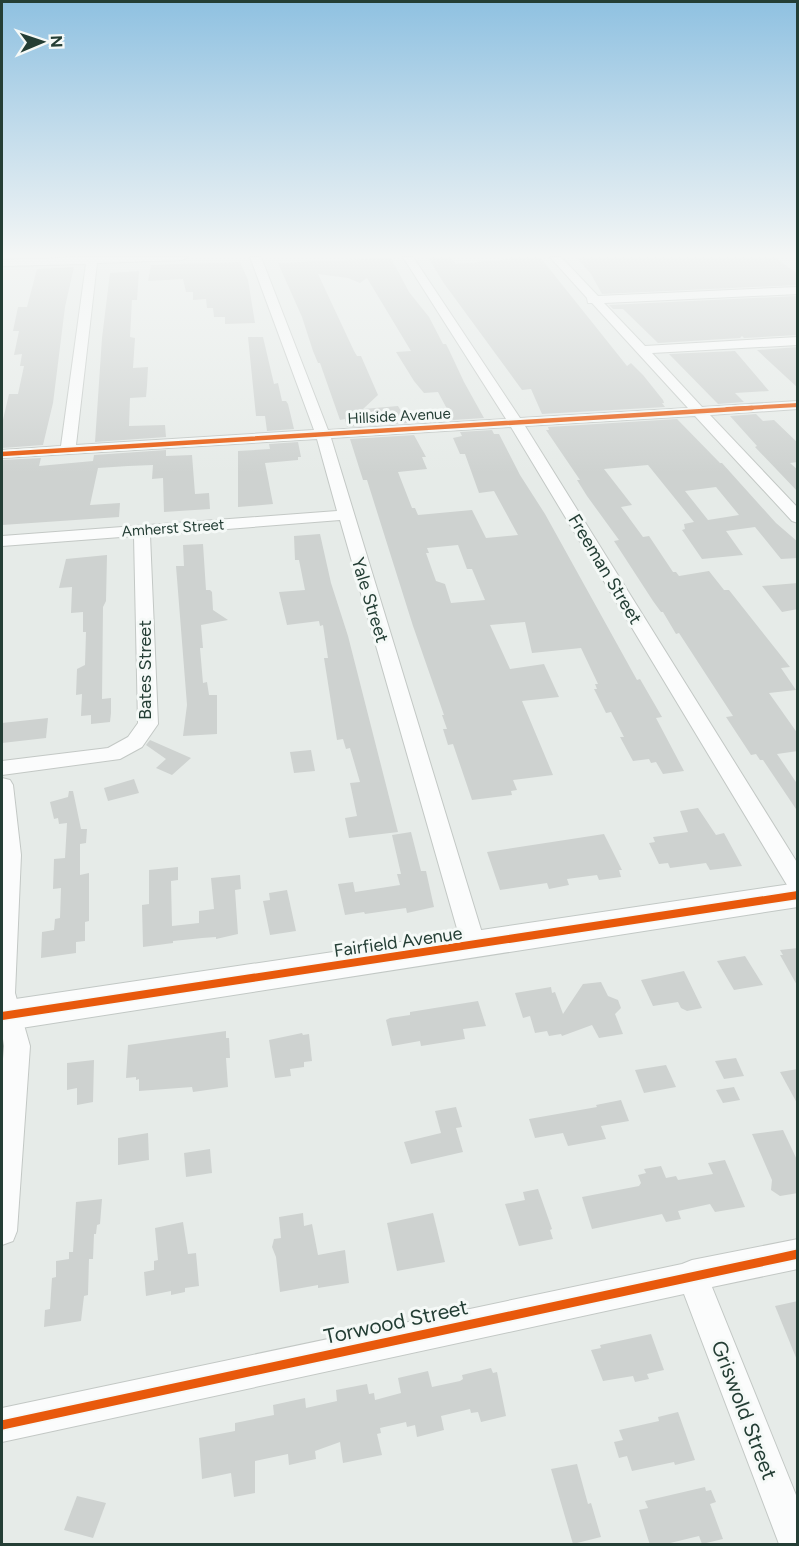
<svg xmlns="http://www.w3.org/2000/svg" width="799" height="1546" viewBox="0 0 799 1546" font-family="Figtree,sans-serif">
	<rect width="100%" height="100%" fill="#e6ebe8"/>
	<g fill="#ced2d0" fill-rule="evenodd">
		<polygon points="428,257 451,257 456,264 510,259 509,257 540,257 627,366 631,363 643,375 663,400 664,403 662,403 665,407 542,414 531,389 522,390 443,282"/>
		<polygon points="576,257 774,257 798,274 798,285 602,294 591,274"/>
		<polygon points="391,258 409,292 429,317 443,344 446,344 449,350 464,382 484,418 453,420 438,392 424,393 414,381 396,352 411,351 367,278 360,283 348,278 318,274 354,351 357,356 361,356 378,395 363,409 398,406 408,423 347,427 345,419 340,420 320,363 318,363 313,351 302,317 278,263"/>
		<polygon points="240,262 248,280 255,323 225,324 225,317 214,317 213,308 207,308 206,299 193,300 193,292 186,292 183,279 148,281 151,265"/>
		<polygon points="74,267 65,307 53,403 43,445 2,448 2,424 9,394 18,394 24,366 20,366 22,354 14,355 19,331 13,331 18,307 27,307 37,269"/>
		<polygon points="139,271 137,300 132,300 130,337 135,338 133,368 148,367 147,386 146,397 130,398 129,426 165,425 166,437 95,442 102,338 110,273"/>
		<polygon points="798,296 798,335 744,338 742,336 740,338 658,343 623,309 613,309 609,305"/>
		<polygon points="248,337 263,337 274,384 278,383 282,401 286,401 288,404 294,429 267,431 265,416 256,416"/>
		<polygon points="798,347 798,388 757,350"/>
		<polygon points="735,351 769,391 735,393 744,402 718,404 669,354"/>
		<polygon points="756,414 763,421 774,420 798,443 798,462 790,463 798,470 798,492 755,447 757,446 730,416"/>
		<path d="M 677,419 L 720,463 L 722,463 L 776,523 L 798,542 L 798,558 L 781,559 L 755,527 L 726,531 L 743,555 L 702,559 L 682,530 L 685,529 L 684,524 L 694,522 L 648,465 L 604,469 L 632,505 L 621,507 L 643,537 L 649,536 L 673,572 L 676,572 L 679,576 L 709,571 L 724,590 L 729,590 L 790,667 L 781,668 L 796,690 L 769,693 L 798,734 L 798,751 L 777,754 L 798,785 L 798,812 L 763,760 L 760,760 L 756,754 L 751,755 L 726,717 L 733,716 L 679,633 L 676,634 L 663,612 L 661,612 L 653,601 L 614,541 L 619,540 L 587,496 L 577,480 L 580,480 L 546,430 L 549,430 L 548,427 ZM 716,487 L 739,515 L 708,520 L 685,491 Z"/>
		<path d="M 492,430 L 494,434 L 499,434 L 520,475 L 545,514 L 637,680 L 640,679 L 662,717 L 656,718 L 684,771 L 663,774 L 656,762 L 651,763 L 649,759 L 633,761 L 620,737 L 624,737 L 611,712 L 606,713 L 594,689 L 597,689 L 595,684 L 598,684 L 581,648 L 532,653 L 525,622 L 490,625 L 510,669 L 544,664 L 559,697 L 522,701 L 553,775 L 513,780 L 517,790 L 511,791 L 512,795 L 472,800 L 453,744 L 448,745 L 443,729 L 447,729 L 442,715 L 444,715 L 413,626 L 367,480 L 363,480 L 350,439 L 414,435 L 426,457 L 422,457 L 427,469 L 398,472 L 412,508 L 415,508 L 418,515 L 472,510 L 486,538 L 518,535 L 494,491 L 479,493 L 465,454 L 460,454 L 453,438 L 462,436 L 460,432 ZM 458,545 L 467,569 L 472,569 L 485,600 L 451,603 L 445,584 L 436,581 L 426,553 L 429,553 L 427,548 Z"/>
		<polygon points="298,442 301,457 298,457 298,460 265,463 273,504 238,507 238,451 270,449 269,444"/>
		<polygon points="166,450 166,456 192,455 195,494 209,493 210,509 164,512 163,478 152,479 153,465 128,466 98,468 90,505 120,503 119,517 2,525 2,460 41,458 39,466 93,461 94,455"/>
		<polygon points="320,534 331,583 348,636 398,832 349,838 345,818 357,816 350,783 360,782 350,748 346,749 343,739 337,740 324,658 328,658 323,625 320,626 319,621 287,625 279,592 305,590 299,560 295,560 294,536"/>
		<polygon points="203,544 206,590 210,590 212,592 213,610 228,620 201,625 203,648 200,648 203,683 207,682 209,695 217,695 217,734 183,736 187,705 176,566 184,566 183,545"/>
		<polygon points="107,555 106,601 103,607 102,699 111,698 111,713 110,722 91,724 91,715 81,716 82,694 76,695 77,669 85,665 86,632 83,632 83,612 71,613 72,587 59,588 66,559"/>
		<polygon points="798,583 798,609 782,612 762,586"/>
		<polygon points="48,718 46,738 2,743 2,723"/>
		<polygon points="150,740 191,758 172,775 156,768 166,759 146,745"/>
		<polygon points="311,750 315,771 294,773 290,752"/>
		<polygon points="134,779 139,793 108,801 104,788"/>
		<polygon points="69,791 73,791 81,829 87,829 86,843 80,844 80,875 89,873 89,921 85,922 85,941 76,942 76,953 41,958 42,932 54,930 55,919 60,918 61,888 53,889 54,859 65,858 67,823 59,824 58,818 54,819 50,802 68,797"/>
		<polygon points="698,808 716,835 724,833 742,866 710,870 706,863 670,868 668,863 659,864 649,843 655,842 653,837 688,832 680,811"/>
		<polygon points="411,832 421,871 426,871 434,907 407,913 406,908 365,914 364,912 345,915 338,884 353,882 355,892 400,885 397,874 401,874 392,835"/>
		<polygon points="604,834 622,870 619,870 621,877 599,880 597,875 567,879 569,885 549,889 547,883 500,890 487,852"/>
		<polygon points="178,867 178,880 171,881 172,926 199,923 199,911 214,909 211,878 240,875 241,889 235,890 238,934 216,939 216,937 202,938 173,941 173,943 143,947 142,905 149,904 149,870"/>
		<polygon points="287,890 296,931 270,935 263,901 270,900 269,893"/>
		<polygon points="798,948 798,987 780,955 783,955 780,950"/>
		<polygon points="745,956 763,985 734,990 717,961"/>
		<polygon points="684,971 702,1008 687,1011 681,1008 678,1002 653,1006 641,980"/>
		<polygon points="601,982 608,996 618,1000 621,1008 615,1014 623,1034 599,1038 592,1025 562,1036 561,1034 549,1036 547,1031 535,1033 530,1016 523,1018 515,993 551,987 552,993 555,992 563,1014 583,984"/>
		<polygon points="478,1001 486,1026 463,1029 465,1039 421,1046 420,1041 392,1046 386,1020 390,1018 410,1015 410,1012"/>
		<polygon points="226,1031 226,1038 229,1038 230,1058 226,1058 228,1087 193,1092 192,1087 139,1091 139,1079 136,1080 136,1077 126,1078 128,1045"/>
		<polygon points="302,1033 303,1035 309,1034 312,1061 304,1062 304,1067 290,1069 291,1076 275,1078 269,1040"/>
		<polygon points="736,1058 744,1076 724,1079 715,1061"/>
		<polygon points="94,1060 93,1102 77,1105 77,1088 67,1090 67,1063"/>
		<polygon points="666,1065 676,1087 644,1093 635,1070"/>
		<polygon points="798,1069 798,1105 780,1072"/>
		<polygon points="734,1087 740,1100 723,1103 716,1090"/>
		<polygon points="621,1100 629,1121 601,1126 606,1139 568,1146 563,1133 535,1138 529,1119 597,1107 596,1105"/>
		<polygon points="456,1107 462,1127 456,1128 463,1152 411,1164 404,1142 441,1133 435,1111"/>
		<polygon points="783,1130 798,1162 798,1193 780,1196 771,1190 772,1180 752,1134"/>
		<polygon points="148,1133 149,1160 118,1165 118,1138"/>
		<polygon points="210,1149 212,1173 186,1177 184,1153"/>
		<polygon points="725,1160 745,1207 715,1212 710,1204 678,1211 681,1219 666,1222 662,1214 592,1229 582,1197 639,1186 641,1183 638,1175 646,1173 644,1169 661,1166 666,1178 676,1176 678,1180 713,1174 708,1163"/>
		<polygon points="538,1189 552,1229 550,1230 553,1239 519,1246 505,1204 525,1200 523,1192"/>
		<polygon points="102,1199 100,1224 97,1225 96,1234 94,1234 93,1259 89,1259 88,1295 84,1296 81,1321 44,1327 45,1310 50,1309 52,1278 56,1277 56,1261 69,1259 69,1252 73,1252 76,1202"/>
		<polygon points="303,1213 304,1226 312,1224 318,1255 345,1250 349,1283 318,1288 318,1285 280,1292 276,1257 272,1247 274,1239 281,1238 279,1217"/>
		<polygon points="433,1213 445,1262 397,1271 387,1223"/>
		<polygon points="183,1222 188,1254 196,1253 199,1286 185,1288 185,1292 171,1295 171,1291 146,1296 144,1272 154,1270 154,1261 158,1260 155,1228"/>
		<polygon points="798,1301 798,1360 797,1360 775,1306"/>
		<polygon points="651,1334 664,1370 647,1374 649,1379 635,1382 633,1376 603,1381 591,1350 601,1348 600,1345"/>
		<polygon points="491,1368 493,1373 497,1372 506,1416 481,1422 478,1412 471,1413 470,1409 441,1416 444,1430 417,1437 415,1425 407,1427 406,1422 380,1428 381,1433 377,1434 382,1455 343,1463 340,1442 315,1451 316,1459 302,1462 289,1465 288,1454 255,1461 255,1493 234,1497 231,1473 202,1479 199,1438 235,1431 235,1423 274,1415 273,1405 305,1398 306,1408 337,1401 336,1390 367,1384 369,1394 374,1393 375,1400 401,1393 398,1378 428,1371 432,1387 460,1381 463,1379 462,1375"/>
		<polygon points="678,1412 695,1460 675,1465 674,1462 632,1471 627,1456 619,1458 614,1442 623,1440 619,1430 659,1421 658,1417"/>
		<polygon points="577,1464 588,1504 591,1503 601,1537 573,1544 551,1469"/>
		<polygon points="705,1487 706,1491 711,1490 716,1502 710,1504 723,1539 702,1544 699,1536 662,1545 650,1545 639,1510 648,1508 645,1501"/>
		<polygon points="77,1496 106,1503 93,1538 64,1530"/>
	</g>
	<g fill="none" stroke-linecap="round" stroke-linejoin="round">
		<defs>
			<g id="street">
				<polygon points="87,257 188,257 182,260 97,263 76,445 314,430 250,257 261,257 328,430 506,419 403,257 413,257 520,418 688,408 592,303 588,303 587,298 550,257 561,257 598,296 798,287 798,294 604,303 645,346 798,337 798,345 652,353 702,407 798,401 798,409 710,415 798,508 798,523 792,521 695,416 525,426 798,864 798,892 790,890 511,427 331,438 486,946 483,953 474,955 465,953 462,946 340,520 150,535 158,724 142,747 120,759 2,775 2,761 108,748 128,737 138,723 134,536 2,546 2,536 337,511 317,439 2,458 2,450 61,446 86,264 2,266 2,260"/>
				<polygon points="2,778 10,780 13,785 21,855 15,993 30,1046 17,1231 13,1241 2,1245 2,1072 4,1046 2,1032"/>
				<polygon points="798,1239 798,1269 712,1287 798,1500 798,1544 779,1544 684,1294 2,1442 2,1408 682,1264 692,1260"/>
			</g>
			<polygon id="secondary" points="798,883 798,907 2,1031 2,1001"/>
		</defs>
		<use href="#street" stroke="#c3c8c5" stroke-width="2"/>
		<use href="#secondary" stroke="#c2c8c5" stroke-width="2"/>
		<use href="#street" fill="#fbfcfc" fill-rule="evenodd"/>
		<use href="#secondary" fill="#fbfcfc" fill-rule="evenodd"/>
		<defs>
			<polyline id="cycleway-far3" points="727,409 798,405"/>
			<polyline id="cycleway-far2" points="2,454 752,408"/>
			<polyline id="cycleway-far1" points="2,1016 798,895"/>
			<polyline id="cycleway" points="2,1425 798,1254"/>
		</defs>
		<use href="#cycleway-far3" stroke="#f5f9f7" stroke-width="6"/>
		<use href="#cycleway-far2" stroke="#f5f9f7" stroke-width="8"/>
		<use href="#cycleway-far1" stroke="#f5f9f7" stroke-width="11"/>
		<use href="#cycleway" stroke="#f5f9f7" stroke-width="13"/>
		<use href="#cycleway-far3" stroke="#e8590c" stroke-width="4"/>
		<use href="#cycleway-far2" stroke="#e8590c" stroke-width="4.5"/>
		<use href="#cycleway-far1" stroke="#e8590c" stroke-width="8"/>
		<use href="#cycleway" stroke="#e8590c" stroke-width="9"/>
	</g>
	<linearGradient id="sky" x2="0" y2="1"><stop stop-color="#8fc1e1"/><stop offset="0.54" stop-color="#f4f6f5"/><stop offset="1" stop-color="#f4f6f5" stop-opacity="0"/></linearGradient>
	<rect width="799" height="473" fill="url(#sky)"/>
	<g text-anchor="middle" stroke-width="6" stroke-linejoin="round" paint-order="stroke">
		<g font-size="15" fill="#243e35" stroke="#f5f9f7">
			<text transform="translate(399 416) rotate(-3)" y="5">Hillside Avenue</text>
			<text transform="translate(173 528) rotate(-4)" y="5">Amherst Street</text>
		</g>
		<g font-size="18" fill="#243e35" stroke="#f5f9f7">
			<text transform="translate(605 569) rotate(59)" y="6">Freeman Street</text>
			<text transform="translate(370 600) rotate(73)" y="6">Yale Street</text>
			<text transform="translate(145 670) rotate(-90)" y="6">Bates Street</text>
			<text transform="translate(398 942) rotate(-8)" y="6">Fairfield Avenue</text>
		</g>
		<g font-size="21" fill="#243e35" stroke="#f5f9f7">
			<text transform="translate(396 1322) rotate(-12)" y="7">Torwood Street</text>
			<text transform="translate(744 1410) rotate(69)" y="7">Griswold Street</text>
		</g>
	</g>
	<rect width="799" height="1546" fill="none" stroke="#243e35" stroke-width="6"/>
	<g transform="translate(42 42) rotate(88)" stroke="#f5f9f7" stroke-width="4.5" paint-order="stroke">
	<path d="M0-4.5L10 22L0 15L-10 22Z" fill="#243e35"/>
	<text y="-9" font-size="16" font-weight="bold" text-anchor="middle" fill="#243e35">N</text>
	</g>
</svg>
